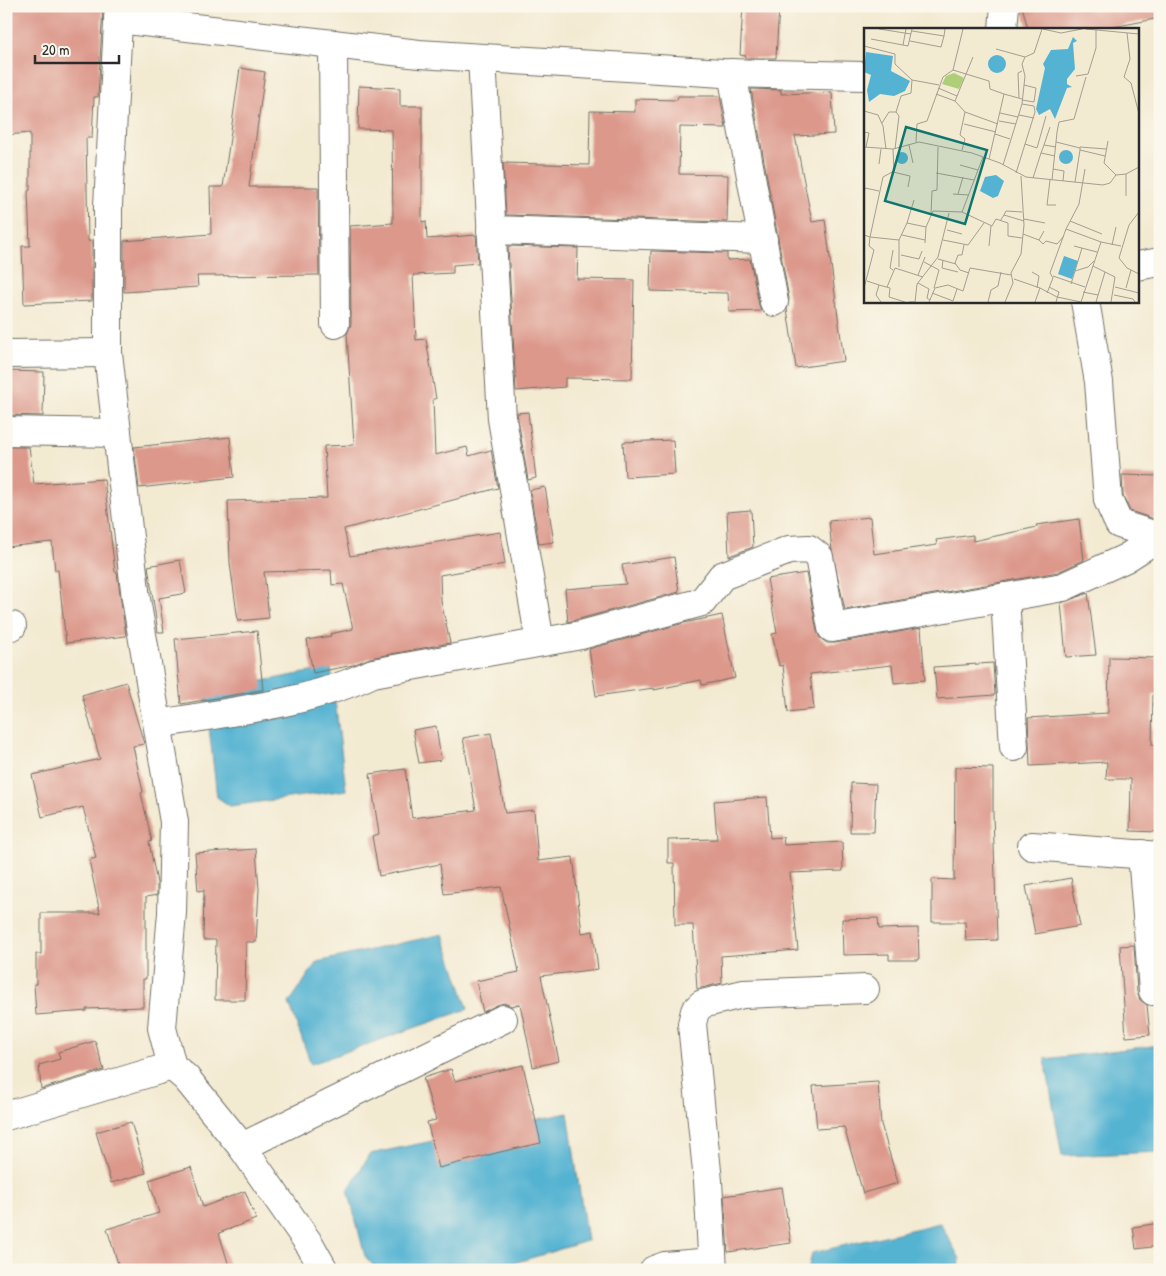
<svg xmlns="http://www.w3.org/2000/svg" width="1166" height="1276" viewBox="0 0 1166 1276" font-family="'Patrick Hand',sans-serif">
	<rect width="100%" height="100%" fill="#fbf7ec"/>
	<filter id="ink" filterUnits="userSpaceOnUse"><feTurbulence type="fractalNoise" baseFrequency=".02" numOctaves="2"/><feDisplacementMap in="SourceGraphic" scale="10" xChannelSelector="R" yChannelSelector="G"/><feConvolveMatrix kernelMatrix="1 2 1 2 8 2 1 2 1" color-interpolation-filters="sRGB"/></filter>
	<filter id="wash" filterUnits="userSpaceOnUse"><feTurbulence type="fractalNoise" baseFrequency=".0096" numOctaves="4" result="noise"/><feDisplacementMap in="SourceGraphic" scale="20" xChannelSelector="R" yChannelSelector="G"/><feGaussianBlur stdDeviation="1.12" result="paint"/><feColorMatrix in="noise" values="0 0 0 0 0 0 0 0 0 0 0 0 0 0 0 0 0 1.4 0 .05"/><feComposite in="paint" operator="in"/></filter>
	<g filter="url(#wash)">
		<rect width="100%" height="100%" fill="#f3ead2"/>
		<g fill="#54b3d2" stroke="#406f7e">
			<polygon points="331,668 346,790 230,806 217,797 205,692"/>
			<polygon points="443,934 468,1009 311,1064 289,1003 317,962"/>
			<polygon points="1160,1045 1160,1152 1062,1156 1045,1059"/>
			<polygon points="568,1113 587,1241 491,1270 377,1270 365,1256 348,1190 370,1154"/>
			<polygon points="940,1223 960,1259 959,1270 808,1270 812,1253"/>
		</g>
		<g id="blocks">
			<g fill="#dc988b">
				<polygon points="6,6 103,6 98,97 94,97 92,138 86,138 88,241 92,241 92,301 24,304 22,246 30,246 28,191 30,190 30,133 6,135"/>
				<polygon points="743,6 779,6 776,58 746,58 746,56 740,55"/>
				<polygon points="1022,6 1160,6 1160,18 1103,29 1028,29"/>
				<polygon points="240,68 265,72 249,187 318,187 319,275 197,276 198,287 124,292 124,241 211,234 210,187 223,187"/>
				<polygon points="359,86 400,88 400,106 422,106 422,222 426,221 427,239 476,235 478,263 453,265 453,273 413,275 416,340 426,339 436,399 433,399 435,455 467,447 469,456 491,450 498,488 344,529 350,556 500,532 505,564 440,575 441,601 450,643 370,658 353,665 313,673 307,640 331,636 330,634 353,629 343,584 332,585 331,570 264,572 269,618 238,621 230,563 228,501 327,498 324,446 354,445 347,334 351,324 350,226 393,223 392,130 358,129"/>
				<polygon points="751,89 781,90 781,94 832,92 834,134 795,136 812,222 825,220 844,361 796,368 787,309 789,299"/>
				<polygon points="678,96 720,96 726,128 680,127 679,174 728,175 727,222 506,215 503,163 589,165 590,111 635,112 635,99 677,100"/>
				<polygon points="508,246 578,248 577,279 634,280 632,379 565,378 565,387 516,391"/>
				<polygon points="651,251 727,253 727,260 750,259 759,305 761,311 729,312 728,293 650,291"/>
				<polygon points="6,371 44,372 43,416 6,415"/>
				<polygon points="528,412 536,478 528,480 517,413"/>
				<polygon points="230,437 234,477 139,488 134,447"/>
				<polygon points="673,440 675,474 625,477 623,442"/>
				<polygon points="6,447 29,447 34,484 104,479 115,572 117,572 126,636 66,643 58,570 55,570 52,542 6,547 6,506 11,505 6,466"/>
				<polygon points="1122,475 1160,476 1160,521 1130,511 1123,496"/>
				<polygon points="545,487 554,542 539,544 530,490"/>
				<polygon points="751,510 753,547 729,556 727,512"/>
				<polygon points="870,517 874,554 937,545 936,540 973,535 973,541 1037,527 1036,525 1079,519 1084,560 1058,572 845,610 832,551 829,521"/>
				<polygon points="674,557 679,592 568,622 565,589 626,584 622,565"/>
				<polygon points="180,560 186,593 159,598 164,632 158,632 148,566"/>
				<polygon points="806,573 817,631 820,638 827,643 835,643 921,628 925,680 894,683 892,665 810,674 814,709 788,712 783,665 779,666 772,634 777,633 767,579"/>
				<polygon points="1088,593 1096,655 1066,657 1061,603"/>
				<polygon points="722,615 735,678 702,685 701,680 654,690 654,688 596,696 589,649 684,623"/>
				<polygon points="257,631 263,690 181,704 175,639"/>
				<polygon points="1109,657 1160,658 1160,694 1153,694 1152,745 1160,745 1159,832 1130,831 1131,779 1106,779 1107,762 1030,766 1028,718 1108,713"/>
				<polygon points="993,663 995,695 937,699 934,667"/>
				<polygon points="126,682 144,744 133,746 143,792 141,793 152,841 149,842 157,883 157,895 146,897 146,979 143,979 143,1007 86,1009 87,1011 36,1015 34,984 36,984 36,954 41,954 41,913 100,913 89,860 96,858 83,807 42,817 32,775 100,759 82,695"/>
				<polygon points="436,726 441,760 419,763 413,730"/>
				<polygon points="491,733 505,813 534,810 538,861 573,857 582,933 593,931 598,969 541,976 559,1061 533,1067 520,1004 511,1006 504,1003 497,1005 483,1012 476,981 519,972 501,887 444,894 440,864 379,876 372,836 379,834 370,774 405,769 412,818 476,810 463,738"/>
				<polygon points="955,767 993,768 993,814 997,940 966,941 965,922 932,922 932,879 954,880"/>
				<polygon points="851,783 876,784 874,832 850,832"/>
				<polygon points="767,797 770,838 783,837 784,845 842,842 843,871 790,873 798,950 721,956 722,983 697,989 693,925 675,925 674,863 668,863 668,840 717,839 714,801"/>
				<polygon points="256,849 259,889 256,942 246,942 245,1000 215,1000 216,940 203,940 204,890 198,891 195,853"/>
				<polygon points="1071,878 1080,926 1035,934 1026,886"/>
				<polygon points="878,918 879,929 918,928 919,960 889,960 889,954 843,955 842,919"/>
				<polygon points="1134,945 1137,992 1140,1000 1147,1005 1150,1035 1126,1037 1120,946"/>
				<polygon points="95,1041 104,1070 41,1089 39,1065 60,1059 58,1052"/>
				<polygon points="523,1065 541,1143 500,1152 439,1168 427,1122 436,1120 423,1078 451,1069 455,1081"/>
				<polygon points="878,1082 881,1124 898,1183 863,1193 844,1127 817,1129 813,1086"/>
				<polygon points="131,1122 146,1173 111,1183 96,1132"/>
				<polygon points="191,1167 203,1207 245,1191 256,1219 219,1233 229,1266 217,1270 120,1270 107,1229 159,1213 149,1180"/>
				<polygon points="782,1187 791,1243 728,1252 724,1196"/>
				<polygon points="1160,1223 1160,1246 1136,1249 1133,1227"/>
			</g>
		</g>
	</g>
	<g filter="url(#ink)">
		<use href="#blocks" fill-opacity="0" stroke="#716e65" stroke-width="1"/>
		<g fill="none" stroke-linecap="round" stroke-linejoin="round">
			<defs>
				<g id="minor">
					<polyline points="119,6 108,205 108,353 136,599 174,822 172,913 162,1028 172,1066 186,1078 242,1147 310,1245 324,1270"/>
					<polyline points="118,19 419,54 723,73 865,76"/>
					<polyline points="1003,29 1005,6"/>
					<polyline points="333,44 335,324"/>
					<polyline points="482,58 502,419 540,642"/>
					<polyline points="732,73 774,302"/>
					<polyline points="491,230 763,239"/>
					<polyline points="1137,266 1160,262"/>
					<polyline points="1085,301 1099,382 1108,500 1119,524 1160,537"/>
					<polyline points="6,354 108,353"/>
					<polyline points="6,431 117,433"/>
					<polyline points="1005,597 1014,747"/>
					<polyline points="6,626 12,626"/>
					<path d="M 158,724 C 228,712 308,704 373,673 L 581,635 L 702,602 L 722,576 L 789,550 L 809,549 L 819,557 L 832,628 L 1063,587 L 1126,558 L 1159,537"/>
					<polyline points="1032,846 1160,856"/>
					<polyline points="1142,854 1153,991"/>
					<polyline points="6,1116 172,1066"/>
					<polyline points="242,1147 503,1019"/>
					<polyline points="654,1270 665,1266 700,1263 713,1270 708,1181 692,1024 695,1011 702,1004 743,994 865,989"/>
				</g>
			</defs>
			<use href="#minor" stroke="#716e65" stroke-width="30"/>
			<use href="#minor" stroke="#fff" stroke-width="28"/>
		</g>
	</g>
	<g transform="translate(864 28)">
		<rect width="275" height="275" fill="#f3ead2"/>
		<path d="M 90,45 L 100,50 L 95,61 L 78,56 L 82,48 Z" fill="#aece77"/>
		<path d="M 209,9 L 213,13 L 209,15 L 211,41 L 203,51 L 203,56 L 208,59 L 203,60 L 191,91 L 186,81 L 175,87 L 172,81 L 181,40 L 179,36 L 187,22 L 204,21 ZM 2,24 L 29,28 L 27,43 L 46,53 L 41,63 L 30,68 L 16,66 L 5,74 L 3,62 L 7,47 L 0,44 ZM124 36a9 9 0 1 1 18 0a9 9 0 1 1-18 0ZM195 129a7 7 0 1 1 14 0a7 7 0 1 1-14 0ZM32 130a6 6 0 1 1 12 0a6 6 0 1 1-12 0ZM 132,147 L 140,153 L 134,168 L 129,170 L 116,163 L 121,149 ZM 200,228 L 214,233 L 208,251 L 194,246 Z" fill="#54b3d2"/>
		<path fill="none" stroke="#a39e8f" stroke-width="1" d="M 15,1 L 47,6M 179,1 L 197,5 L 218,1M 222,1 L 275,6M 48,3 L 80,8 L 81,1M 263,5 L 266,31 L 260,49 L 267,55 L 275,86M 7,11 L 44,18 L 48,1M 46,13 L 77,19 L 80,8M 39,17 L 42,1M 0,18 L 31,26 L 31,36 L 48,52 L 47,65 L 37,68 L 32,84 L 35,88 L 31,121M 132,21 L 161,29M 89,42 L 125,53 L 126,61 L 140,66M 212,48 L 224,46 L 232,20 L 232,2M 48,52 L 75,57M 74,60 L 93,68M 72,66 L 91,73M 155,70 L 154,45 L 158,43M 158,72 L 170,74 L 172,60 L 160,57M 0,83 L 14,87 L 19,98 L 22,121M 101,84 L 134,96M 136,85 L 154,89M 155,87 L 170,90M 135,93 L 152,96M 18,95 L 25,84 L 32,84M 100,96 L 132,104M 0,104 L 5,105 L 2,119M 131,106 L 146,111M 244,113 L 240,135 L 252,147M 52,114 L 53,96 L 63,93 L 79,49 L 89,42 L 99,1M 161,116 L 173,120 L 182,88M 45,117 L 49,135M 180,117 L 186,99M 0,119 L 29,121 L 55,114 L 108,125 L 136,135 L 162,149 L 239,157 L 246,155 L 252,147 L 262,146 L 275,139M 216,120 L 192,114 L 193,104 L 195,94 L 210,91 L 222,49M 29,121 L 30,143 L 19,149 L 6,209 L 35,212 L 35,239M 98,122 L 101,111 L 96,107 L 101,84 L 91,73 L 109,29M 191,128 L 177,125 L 180,117 L 192,119M 241,128 L 216,122 L 216,119 L 242,121M 125,131 L 140,66 L 158,71M 15,136 L 17,121M 96,137 L 114,142M 139,137 L 158,76 L 161,48 L 158,36 L 161,29 L 170,25 L 178,1M 189,141 L 200,143 L 199,153M 29,144 L 46,148 L 44,159M 72,145 L 110,152M 152,145 L 171,84 L 170,78 L 158,76M 262,146 L 262,168M 169,150 L 177,125M 186,152 L 183,177 L 192,177M 188,152 L 192,114M 211,154 L 216,122M 0,164 L 1,160 L 15,163M 89,166 L 105,167M 94,166 L 99,149M 98,184 L 128,198 L 132,191 L 144,195 L 144,208 L 158,210M 275,184 L 265,197 L 255,230 L 263,240 L 275,246M 67,186 L 68,163 L 73,162 L 74,119M 140,187 L 142,183 L 158,184M 160,191 L 181,195M 136,193 L 140,187 L 160,193M 206,193 L 238,206M 43,195 L 50,172M 202,201 L 237,214M 83,202 L 98,206M 159,206 L 175,212 L 180,203M 0,207 L 6,209 L 5,218 L 10,222 L 0,260M 38,207 L 61,212M 35,212 L 43,195 L 62,199 L 69,183 L 98,184 L 119,129M 79,212 L 104,217 L 120,195M 175,212 L 179,216 L 182,213 L 193,216 L 200,208M 61,215 L 62,199M 100,217 L 98,227 L 94,227 L 91,235 L 96,242 L 105,245M 248,217 L 252,199M 125,218 L 127,198M 210,218 L 233,224M 37,227 L 55,231 L 58,223M 74,231 L 92,236M 79,232 L 78,240 L 94,244M 60,234 L 75,242 L 70,260M 229,238 L 251,249 L 247,274M 29,242 L 26,240 L 29,222M 211,243 L 224,239 L 230,233M 168,244 L 175,248 L 173,260M 54,247 L 61,229M 189,248 L 221,259M 150,251 L 176,260 L 171,274M 3,253 L 15,257 L 12,267 L 17,274M 54,255 L 65,261 L 63,270 L 66,272M 207,256 L 218,220M 15,257 L 26,260 L 25,269 L 41,274M 23,259 L 31,240 L 59,249M 185,259 L 195,264 L 192,274M 251,259 L 275,265M 176,260 L 193,269 L 217,274M 262,260 L 267,242M 219,264 L 234,267M 68,265 L 89,273 L 93,261M 183,265 L 189,250 L 186,245 L 202,201 L 215,176 L 221,141M 250,267 L 269,271 L 271,274M 45,274 L 51,274 L 53,256 L 74,229 L 85,185M 65,274 L 71,260 L 84,257 L 99,263 L 106,240 L 147,247M 124,274 L 127,262 L 134,258 L 137,244M 141,274 L 149,255 L 147,245 L 157,226 L 160,197 L 157,148M 217,274 L 237,214 L 257,218M 232,274 L 241,244"/>
		<path fill="#0f766e" fill-opacity="0.15" stroke="#0f766e" stroke-width="2.5" d="M 42,99 L 123,122 L 101,196 L 21,173 Z"/>
		<rect width="275" height="275" fill="none" stroke="#2b2b2b" stroke-width="2.5"/>
	</g>
	<rect width="1166" height="1276" fill="none" stroke="#fbf7ec" stroke-width="25"/>
	<path d="M35 55v8h84v-8" fill="none" stroke="#2b2b2b" stroke-width="2.5"/>
	<text x="42" y="55" font-size="15" fill="#2b2b2b" stroke="#fbf7ec" stroke-width="4" paint-order="stroke">20 m</text>
</svg>
